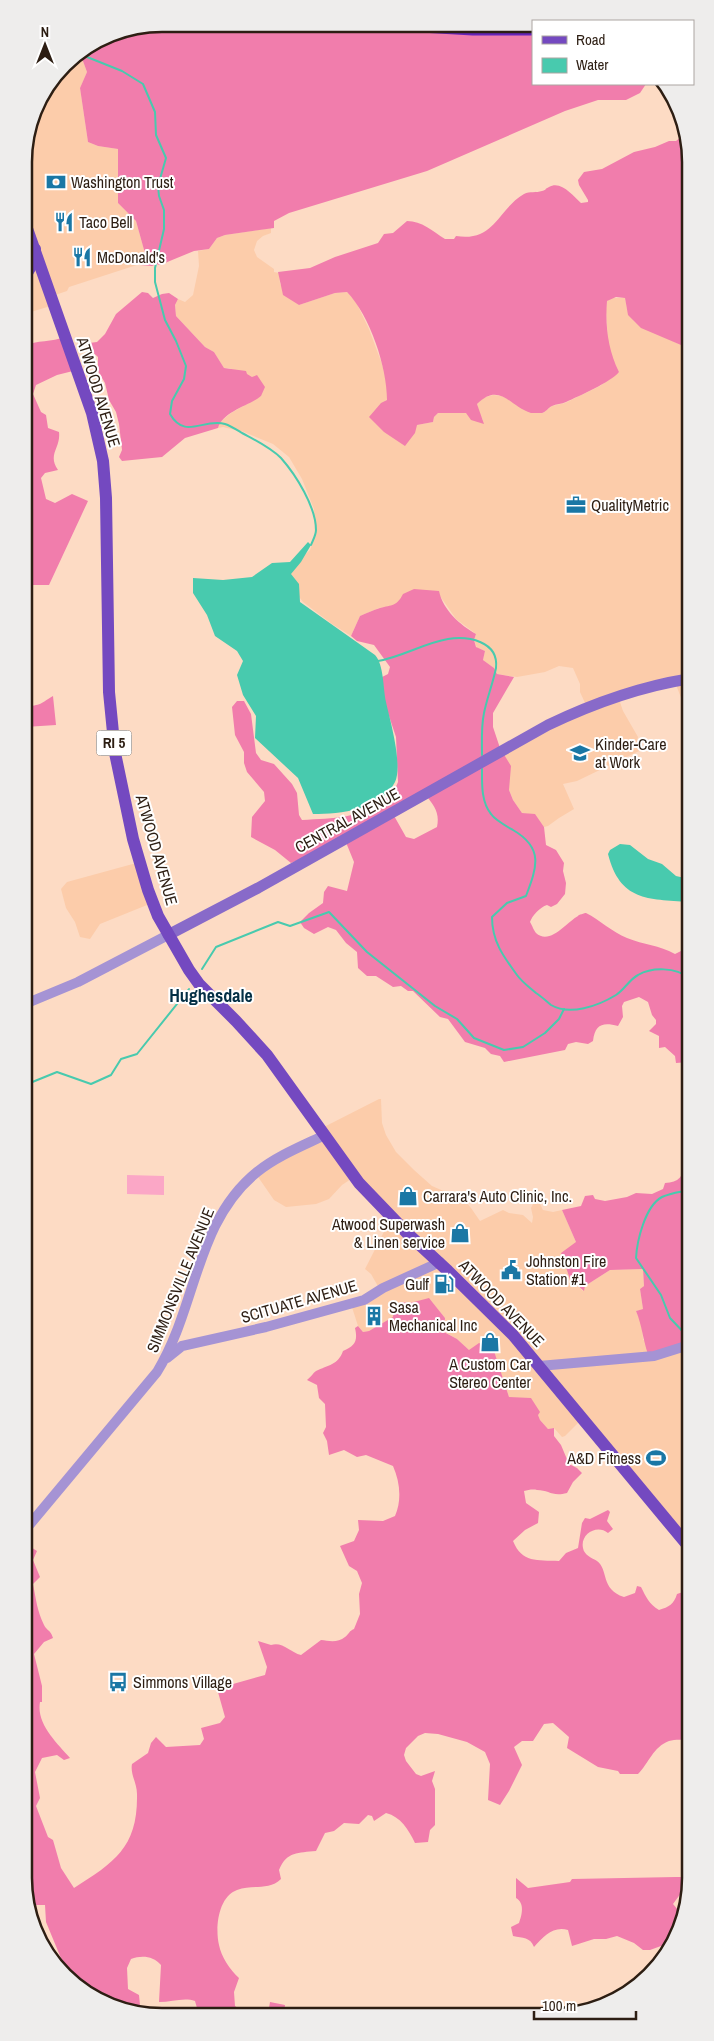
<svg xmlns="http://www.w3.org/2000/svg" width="714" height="2041" viewBox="0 0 714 2041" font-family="'Archivo Narrow',sans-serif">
	<rect width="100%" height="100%" fill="#fddbc4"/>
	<g fill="#fcccaa">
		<polygon points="80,53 87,72 80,88 88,142 98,146 118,149 118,203 136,221 146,257 146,262 69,287 67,291 52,296 54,305 24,314 24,153 38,101 71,58"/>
		<polygon points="271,228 271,233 263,236 257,241 254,250 257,257 274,269 274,272 279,273 280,284 299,305 335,293 347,292 356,302 369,329 382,364 387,384 387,400 385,401 417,425 433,422 434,417 438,413 466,413 483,420 480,415 477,404 483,398 493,395 502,396 515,403 543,413 552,406 565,403 600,386 619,372 612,358 608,344 606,309 607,301 611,298 625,298 627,309 634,321 642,327 688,348 688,716 675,682 618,696 623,711 638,737 636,745 639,751 577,781 563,784 574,809 559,818 548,826 544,827 535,815 522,813 513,800 509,790 509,780 504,753 586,705 580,692 580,684 573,668 559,666 545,672 517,677 497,674 494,668 483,660 485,651 477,648 474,640 476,634 456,619 440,596 400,601 394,606 379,608 360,616 351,636 332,624 303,602 296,593 288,573 298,561 310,550 315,536 314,509 302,479 289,457 273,444 244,432 223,427 218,428 219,423 231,413 261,396 252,377 229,368 224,368 214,352 205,347 176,316 175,305 178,299 185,302 193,295 199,266 198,251 209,249 217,238 225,235"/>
		<polygon points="140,862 152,903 100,924 90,939 80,937 75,922 66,908 61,889 67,882"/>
		<polygon points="379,1099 381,1099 382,1123 386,1135 396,1152 414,1170 432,1186 455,1196 460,1195 471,1208 480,1221 503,1210 509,1213 523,1215 532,1223 533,1217 531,1208 533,1204 540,1204 543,1210 553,1212 562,1210 576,1242 570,1279 583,1291 585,1286 610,1270 643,1269 644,1286 640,1289 643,1309 636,1311 642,1324 643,1340 689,1344 689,1545 583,1418 565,1436 562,1437 554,1428 548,1429 540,1420 538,1415 509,1397 494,1352 488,1348 469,1350 457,1339 443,1331 445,1318 432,1302 403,1302 394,1307 393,1318 369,1331 363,1332 358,1326 351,1304 379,1288 371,1274 365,1269 391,1218 354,1177 342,1185 329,1199 316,1204 286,1207 274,1200 256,1174 324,1135 322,1128"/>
	</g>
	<polygon fill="#fba7c6" points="127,1175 164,1176 164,1195 127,1194"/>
	<g fill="#f17dac" fill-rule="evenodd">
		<polygon points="162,24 292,25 461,32 533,29 533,84 646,84 640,93 626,100 598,100 565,111 427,171 289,213 274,221 274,228 225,235 217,238 209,249 194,251 160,265 156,264 152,266 140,265 146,262 146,257 136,221 118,203 118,149 98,146 88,142 80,88 87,72 80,53 110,34"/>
		<path d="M 686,133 L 688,348 L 641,328 L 628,315 L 625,298 L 616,297 L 607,301 C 605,326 608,350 619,372 C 611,382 579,396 566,402 C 562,404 556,404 552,406 C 548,408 546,412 542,413 C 540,413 533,413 531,413 C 510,407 500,381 477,404 L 484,424 L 471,420 L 466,413 L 438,413 L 434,417 L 433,422 L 417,425 L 415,433 L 405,446 L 384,432 L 369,417 L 381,403 L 387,400 C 387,367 370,316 347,292 L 335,293 L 299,305 L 283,295 L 278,272 L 310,268 L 335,257 L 378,243 L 384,234 L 393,233 L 407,221 C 422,221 432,231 445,239 L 454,239 L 456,236 C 495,242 497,210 524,194 C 530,191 536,193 542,191 C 548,189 543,190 549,187 C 561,180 573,196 581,203 L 588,202 L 588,200 L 579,185 L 578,180 L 584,172 L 602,169 L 634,152 L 655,147 L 669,141 L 676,141 Z"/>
		<path d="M 142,292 L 148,293 L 153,298 L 162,294 L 169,293 L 178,299 L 175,305 L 176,316 L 205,347 L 214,352 L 224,368 L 246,371 L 247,374 L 252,377 L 257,375 L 265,387 L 261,396 C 249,406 223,411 218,428 L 185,438 L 162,457 L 122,461 L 119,457 L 122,450 L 119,424 L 116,412 L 109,400 L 105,383 L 98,371 L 98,357 L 87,347 L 89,343 L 97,342 L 105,334 L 116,314 Z"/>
		<path d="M 65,337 L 77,370 L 57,375 L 36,385 L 33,394 L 41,412 L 46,415 L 48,428 L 59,432 C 61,448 47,454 58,470 L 45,473 L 41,478 L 46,499 L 55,503 L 72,494 L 88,501 L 49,585 L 25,585 L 24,346 C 37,340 52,342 65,337 Z"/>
		<path d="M 414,589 L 439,591 C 443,610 460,625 476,634 L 474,640 L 476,647 L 485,651 L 483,660 L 494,668 L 497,674 L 514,677 L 493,713 L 493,727 L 500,748 L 511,766 L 509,790 L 513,800 L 522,813 L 535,814 L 544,827 L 546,845 L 556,850 L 564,863 L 563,871 L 566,883 L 565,894 L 557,904 L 551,907 L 547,905 C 540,907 532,916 530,922 C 532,925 534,931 536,933 C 550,946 568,921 578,916 C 578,915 585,913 586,913 C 600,920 612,932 627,938 C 644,945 659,945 675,954 L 689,947 L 689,1062 L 676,1063 L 675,1056 L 665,1047 L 659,1048 L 659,1036 L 649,1031 L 656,1024 L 656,1020 L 652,1015 L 648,1002 L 639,997 L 624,1002 L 622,1006 L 623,1017 L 618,1026 C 603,1022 595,1024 593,1041 L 588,1044 L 576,1042 L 568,1044 L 565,1050 L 504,1062 L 500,1056 L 491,1054 L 485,1048 L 465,1042 L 448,1019 L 440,1017 L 413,991 L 408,991 L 401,986 L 393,987 L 376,976 L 367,976 L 358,968 L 357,952 L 346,943 L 336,930 L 328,927 L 314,934 L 304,928 L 300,922 L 309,913 L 323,903 L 324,892 L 328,886 L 347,891 L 354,862 L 345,840 L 291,863 L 275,850 L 251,837 L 252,817 L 265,801 L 264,792 L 247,772 L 244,763 L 244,752 L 235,735 L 232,707 L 237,701 L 244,701 L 251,714 L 256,753 L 261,760 L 274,764 L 292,784 L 297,793 L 299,815 L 302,820 C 334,818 360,819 386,798 C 392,793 395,790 398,782 L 396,737 L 381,692 L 382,677 L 388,674 L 390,667 L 374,645 L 357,641 L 351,636 L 360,616 C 367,613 373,610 380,608 C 392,605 397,606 403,594 ZM 425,794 C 434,806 440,812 437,827 L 414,839 L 406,837 L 393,814 Z"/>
		<path d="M 53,696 L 56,725 L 25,727 L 25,706 C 41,706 41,703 53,696 Z"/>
		<path d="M 684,1161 L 689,1161 L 689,1344 L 648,1354 C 643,1340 642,1325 636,1311 L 643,1309 L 640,1289 L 644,1286 L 643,1269 L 610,1270 L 585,1286 L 584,1291 L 570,1279 L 561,1253 L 576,1242 L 562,1210 L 581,1206 L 585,1196 L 593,1195 L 595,1199 L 605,1201 L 627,1197 L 636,1193 L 652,1194 L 663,1189 L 665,1183 C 680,1183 685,1174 684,1161 Z"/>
		<path d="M 429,1298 L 445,1318 L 444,1332 L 457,1339 L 469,1350 L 479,1343 L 494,1351 L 509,1397 L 531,1398 L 540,1412 L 538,1415 L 540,1420 L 548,1429 L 554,1428 L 554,1436 L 561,1445 L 569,1464 L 577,1468 L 582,1473 L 573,1482 L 567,1493 C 552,1497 549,1490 537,1490 C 533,1489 528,1490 524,1491 L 526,1503 L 539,1512 L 538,1523 L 525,1530 L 513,1541 C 522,1563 537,1560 559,1561 L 566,1553 L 578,1548 L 582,1523 L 585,1518 L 590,1519 L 608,1510 L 610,1512 L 607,1521 L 613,1529 L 608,1533 C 597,1524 580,1534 583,1548 C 584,1555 592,1558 597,1561 C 609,1570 600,1589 624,1597 L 635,1593 L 637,1586 L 641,1587 C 646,1597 649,1604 659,1610 C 669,1607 674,1604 677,1594 L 683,1592 L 690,1598 L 690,1740 C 684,1740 675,1739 669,1741 C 653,1747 649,1763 638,1774 L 620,1774 L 618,1771 L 598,1767 L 567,1748 L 569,1737 L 553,1723 L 544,1724 L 533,1741 L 522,1741 L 514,1747 L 522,1765 L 509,1791 L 500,1805 L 488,1800 L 490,1764 L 485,1752 L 467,1742 L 438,1734 L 425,1733 L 418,1736 L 406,1748 L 404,1755 L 406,1761 L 416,1774 L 421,1776 L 435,1771 L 432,1781 L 435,1789 L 435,1825 L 430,1830 L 428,1842 L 415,1843 C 408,1829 401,1817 386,1813 L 374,1821 L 372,1816 L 368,1815 L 359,1824 L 344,1823 L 334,1831 L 325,1833 L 316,1851 C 298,1853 287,1851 279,1870 L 281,1879 C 269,1891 252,1884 237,1890 C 218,1897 215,1928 219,1945 C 221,1956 230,1970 239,1978 L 234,1992 L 235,2006 L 243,2012 L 268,2014 L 270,2002 L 285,2005 L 284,2015 L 199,2015 L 195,2001 C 184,1997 172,2002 159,2002 L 161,1965 C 153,1956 142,1955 131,1959 L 127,1968 L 128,1989 L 139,1995 L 140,2005 L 144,2011 L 158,2013 L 158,2015 L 136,2015 L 70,1980 L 46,1922 L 45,1905 L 26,1905 L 26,1544 L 37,1551 L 33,1560 L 40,1577 L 33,1584 C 36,1599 37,1611 44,1625 C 47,1631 50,1629 53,1638 L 44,1642 L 34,1654 L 42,1686 L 42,1702 L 40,1702 C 36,1724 57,1743 70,1758 L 64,1760 L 57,1755 L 42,1758 L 35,1772 L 40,1798 L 36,1806 L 48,1837 L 53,1840 L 61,1868 L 74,1888 C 115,1862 138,1847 137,1794 C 137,1783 130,1774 132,1764 L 148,1753 L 151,1743 L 156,1737 L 166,1747 L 200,1745 L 204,1739 L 201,1728 L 220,1723 L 225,1717 L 216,1685 L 226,1686 L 265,1675 L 267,1667 L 258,1641 L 271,1645 C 282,1641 290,1652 301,1655 L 321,1640 C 329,1641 338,1643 345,1637 C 349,1634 349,1631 354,1629 L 360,1614 L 359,1594 L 362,1583 L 357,1571 L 349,1566 L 340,1546 L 354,1541 L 359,1530 L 358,1520 L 383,1521 L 395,1516 C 402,1500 400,1482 393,1466 L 366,1455 L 357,1457 L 344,1450 L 329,1455 L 327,1441 L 323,1433 L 326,1427 L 325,1404 L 319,1398 L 317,1385 L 307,1380 C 311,1377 313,1373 316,1371 C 328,1365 338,1365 343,1351 C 355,1346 358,1341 355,1328 L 358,1326 L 363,1332 L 369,1331 L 393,1317 L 394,1307 L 400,1302 L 410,1303 Z"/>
		<path d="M 676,1877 L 685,1877 L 684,1889 L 673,1904 L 683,1916 L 680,1931 L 670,1947 L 661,1946 L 650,1950 L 643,1950 L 634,1943 L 617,1936 L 606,1939 L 594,1939 L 572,1946 L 568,1930 C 553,1926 544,1936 534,1947 C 530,1937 523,1938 513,1936 L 511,1927 L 519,1923 C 522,1915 525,1903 516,1898 L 516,1878 L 528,1888 L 570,1882 L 572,1879 Z"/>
	</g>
	<g fill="#48caae">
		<path d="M 308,542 L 311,545 L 301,562 L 291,574 L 299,584 L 300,602 L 375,655 C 384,665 383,688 386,702 C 390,720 403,765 395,782 C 381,810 341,814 313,814 L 298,778 L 255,738 L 256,716 L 243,695 L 237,675 L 243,661 L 237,651 L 215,636 L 207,615 L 193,593 L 193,578 L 223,580 L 252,577 L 272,563 L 290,562 Z"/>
		<path d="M 620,844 L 630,845 L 648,859 L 662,864 L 676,876 L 689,879 L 689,902 C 647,899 620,901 608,854 L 610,850 Z"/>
	</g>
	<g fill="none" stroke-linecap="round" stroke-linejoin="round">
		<g stroke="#48caae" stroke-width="2">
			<path d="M 80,52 L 82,55 L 122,71 L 143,84 L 155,112 L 156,135 L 166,158 L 158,186 L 159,196 L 164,210 L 164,229 L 155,268 L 155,282 L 165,320 L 176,341 L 186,366 L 184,379 L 172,401 L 170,414 C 185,440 203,418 225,424 C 231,426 237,430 242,433 C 255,440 270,447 281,458 C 296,475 316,507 316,530 C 316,535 313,540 311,545"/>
			<path d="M 378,661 C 402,657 424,643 448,639 C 468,636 499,641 496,668 C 493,683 487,698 484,713 C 481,727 482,741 482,755"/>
			<path d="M 482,769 C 482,783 481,802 491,814 C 495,820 506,826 513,830 C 544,848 537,867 526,896 L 507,903 L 492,917 C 492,941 503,956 517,975 C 522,982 529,987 536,993 C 541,996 546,1001 551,1005 C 570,1016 598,1006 616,995 C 624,990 630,979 638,975 C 652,967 676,967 689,978"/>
			<polyline points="202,969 216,947 278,922 290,926 329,912 367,952 435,1006 457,1019 474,1038 504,1050 523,1047 545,1033 559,1019 564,1009"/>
			<polyline points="25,1085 57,1072 91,1084 111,1075 121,1059 137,1054 189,989"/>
			<path d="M 689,1338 L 670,1318 L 661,1295 L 636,1258 C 637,1241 645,1206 662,1197 C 670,1193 680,1192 689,1190"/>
		</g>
		<g stroke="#a593d4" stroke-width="10">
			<polyline points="25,1004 78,982 168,935"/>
			<polyline points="167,1358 182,1346 266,1327 364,1300 383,1288 440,1262"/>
			<polyline points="539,1366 654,1356 689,1345"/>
			<path d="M 26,1529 L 157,1372 C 197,1307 195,1222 257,1172 C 277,1156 302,1146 325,1135"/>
		</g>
		<path stroke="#886ac9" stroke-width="11" d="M 168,935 L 258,888 L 548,725 C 594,703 638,687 688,679"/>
		<g stroke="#7449c0" stroke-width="12">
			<polyline points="24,220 92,413 103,461 106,498 109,692 115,753 133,839 148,890 158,916 189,970 199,984 236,1021 267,1055 359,1183 408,1234 448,1271 513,1335 689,1547"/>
			<polyline points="24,278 30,268 35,249"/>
		</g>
		<polyline stroke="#6424b8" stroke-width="15" points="421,25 473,28 533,28"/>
	</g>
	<defs>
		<symbol id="bank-bare" viewBox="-9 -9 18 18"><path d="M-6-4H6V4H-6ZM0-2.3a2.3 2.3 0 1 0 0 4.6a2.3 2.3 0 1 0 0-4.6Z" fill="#1a77a5" stroke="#fff" stroke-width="2.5" paint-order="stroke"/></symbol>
		<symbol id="restaurant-bare" viewBox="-9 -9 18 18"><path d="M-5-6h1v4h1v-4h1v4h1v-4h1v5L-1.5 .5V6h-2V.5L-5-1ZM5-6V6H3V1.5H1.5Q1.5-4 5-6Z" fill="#1a77a5" stroke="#fff" stroke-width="2.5" paint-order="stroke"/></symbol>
		<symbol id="office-bare" viewBox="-9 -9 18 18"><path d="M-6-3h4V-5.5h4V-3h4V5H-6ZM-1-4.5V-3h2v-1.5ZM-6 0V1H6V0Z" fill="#1a77a5" stroke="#fff" stroke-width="2.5" paint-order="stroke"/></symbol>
		<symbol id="school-bare" viewBox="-9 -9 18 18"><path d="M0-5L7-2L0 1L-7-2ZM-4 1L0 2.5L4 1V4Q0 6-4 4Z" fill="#1a77a5" stroke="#fff" stroke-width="2.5" paint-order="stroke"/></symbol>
		<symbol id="shop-bare" viewBox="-9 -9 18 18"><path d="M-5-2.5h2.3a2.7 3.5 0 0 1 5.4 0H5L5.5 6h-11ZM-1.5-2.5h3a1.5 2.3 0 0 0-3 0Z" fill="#1a77a5" stroke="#fff" stroke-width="2.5" paint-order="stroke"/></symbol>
		<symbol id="civic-bare" viewBox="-9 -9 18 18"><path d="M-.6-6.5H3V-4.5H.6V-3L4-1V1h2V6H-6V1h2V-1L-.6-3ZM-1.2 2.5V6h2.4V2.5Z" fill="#1a77a5" stroke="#fff" stroke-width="2.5" paint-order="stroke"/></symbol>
		<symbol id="fuel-bare" viewBox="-9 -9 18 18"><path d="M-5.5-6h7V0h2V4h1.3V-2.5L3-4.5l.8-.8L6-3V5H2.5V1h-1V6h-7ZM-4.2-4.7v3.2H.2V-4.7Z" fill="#1a77a5" stroke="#fff" stroke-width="2.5" paint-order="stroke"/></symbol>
		<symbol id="building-bare" viewBox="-9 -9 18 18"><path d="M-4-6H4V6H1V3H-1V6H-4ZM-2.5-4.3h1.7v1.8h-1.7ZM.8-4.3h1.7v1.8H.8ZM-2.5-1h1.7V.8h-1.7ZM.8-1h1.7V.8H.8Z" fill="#1a77a5" stroke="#fff" stroke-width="2.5" paint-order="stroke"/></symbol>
		<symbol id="stadium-bare" viewBox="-9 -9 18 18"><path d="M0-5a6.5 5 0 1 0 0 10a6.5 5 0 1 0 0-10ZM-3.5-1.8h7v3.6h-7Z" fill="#1a77a5" stroke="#fff" stroke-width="2.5" paint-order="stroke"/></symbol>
		<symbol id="bus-bare" viewBox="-9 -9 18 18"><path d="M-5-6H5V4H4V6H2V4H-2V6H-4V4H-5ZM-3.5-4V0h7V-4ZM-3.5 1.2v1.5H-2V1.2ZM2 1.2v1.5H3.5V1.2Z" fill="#1a77a5" stroke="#fff" stroke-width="2.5" paint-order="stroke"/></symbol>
	</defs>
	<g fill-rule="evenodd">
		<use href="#bank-bare" x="42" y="168" width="28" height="28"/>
		<use href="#restaurant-bare" x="50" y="208" width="28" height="28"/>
		<use href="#restaurant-bare" x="68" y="243" width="28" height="28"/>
		<use href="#office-bare" x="562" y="491" width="28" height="28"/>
		<use href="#school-bare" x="566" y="739" width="28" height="28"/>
		<use href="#shop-bare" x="394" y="1182" width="28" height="28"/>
		<use href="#shop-bare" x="446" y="1219" width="28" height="28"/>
		<use href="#civic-bare" x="497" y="1256" width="28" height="28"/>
		<use href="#fuel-bare" x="430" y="1270" width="28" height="28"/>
		<use href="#building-bare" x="360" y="1302" width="28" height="28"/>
		<use href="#shop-bare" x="476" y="1328" width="28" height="28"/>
		<use href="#stadium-bare" x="642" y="1444" width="28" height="28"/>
		<use href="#bus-bare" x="104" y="1668" width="28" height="28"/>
	</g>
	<g text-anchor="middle" stroke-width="4" stroke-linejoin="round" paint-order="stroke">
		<rect fill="#fff" stroke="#6c625a" stroke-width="1" x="96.5" y="730.5" width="35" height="25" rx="4"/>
		<g font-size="15" font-weight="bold" fill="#2d1e13">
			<text x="114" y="748">RI 5</text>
		</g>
		<g font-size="16" fill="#2d1e13" stroke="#fff" text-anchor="start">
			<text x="71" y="188">Washington Trust</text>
			<text x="79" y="228">Taco Bell</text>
			<text x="97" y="263">McDonald's</text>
			<text x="591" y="511">QualityMetric</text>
			<text x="595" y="750">Kinder-Care<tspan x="595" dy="18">at Work</tspan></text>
			<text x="423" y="1202">Carrara's Auto Clinic, Inc.</text>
			<text x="445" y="1230" text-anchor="end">Atwood Superwash<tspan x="445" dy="18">&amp; Linen service</tspan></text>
			<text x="526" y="1267">Johnston Fire<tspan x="526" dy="18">Station #1</tspan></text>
			<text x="429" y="1290" text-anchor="end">Gulf</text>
			<text x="389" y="1313">Sasa<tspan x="389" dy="18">Mechanical Inc</tspan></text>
			<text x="490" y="1370" text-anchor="middle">A Custom Car<tspan x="490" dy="18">Stereo Center</tspan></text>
			<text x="641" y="1464" text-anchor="end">A&amp;D Fitness</text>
			<text x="133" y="1688">Simmons Village</text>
		</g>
		<g font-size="16" fill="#2d1e13" stroke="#fff">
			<text transform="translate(99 392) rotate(73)" y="6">ATWOOD AVENUE</text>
			<text transform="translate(347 820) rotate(-29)" y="6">CENTRAL AVENUE</text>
			<text transform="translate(157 850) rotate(74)" y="6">ATWOOD AVENUE</text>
			<text transform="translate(180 1280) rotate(-68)" y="6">SIMMONSVILLE AVENUE</text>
			<text transform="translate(299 1301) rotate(-16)" y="6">SCITUATE AVENUE</text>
			<text transform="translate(502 1303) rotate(46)" y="6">ATWOOD AVENUE</text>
		</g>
		<g font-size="18" font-weight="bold" fill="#032f45" stroke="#fff">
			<text x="211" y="1002">Hughesdale</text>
		</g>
	</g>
	<path d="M0 0H714V2041H0ZM162 32H552A130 130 0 0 1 682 162V1878A130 130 0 0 1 552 2008H162A130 130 0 0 1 32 1878V162A130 130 0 0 1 162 32Z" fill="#eeedec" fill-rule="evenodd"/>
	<path fill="none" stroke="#2d1e13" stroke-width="2.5" d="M162 32H552A130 130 0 0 1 682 162V1878A130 130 0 0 1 552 2008H162A130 130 0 0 1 32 1878V162A130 130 0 0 1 162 32Z"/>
	<rect x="532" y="20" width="162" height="65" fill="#ffffff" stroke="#aba5a1"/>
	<rect x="542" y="36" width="25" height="8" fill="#7449c0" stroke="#aba5a1"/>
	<text x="576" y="45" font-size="15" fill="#2d1e13">Road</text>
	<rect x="542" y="58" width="25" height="15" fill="#48caae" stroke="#aba5a1"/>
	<text x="576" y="70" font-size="15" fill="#2d1e13">Water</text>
	<g transform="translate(45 45)" stroke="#ffffff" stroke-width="4" paint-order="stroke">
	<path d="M0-4L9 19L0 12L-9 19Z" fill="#2d1e13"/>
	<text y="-8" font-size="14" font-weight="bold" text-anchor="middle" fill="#2d1e13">N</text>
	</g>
	<path d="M534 2011v8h102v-8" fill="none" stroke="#2d1e13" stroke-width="2.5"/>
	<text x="542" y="2011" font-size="15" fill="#2d1e13" stroke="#ffffff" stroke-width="4" paint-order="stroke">100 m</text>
</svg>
